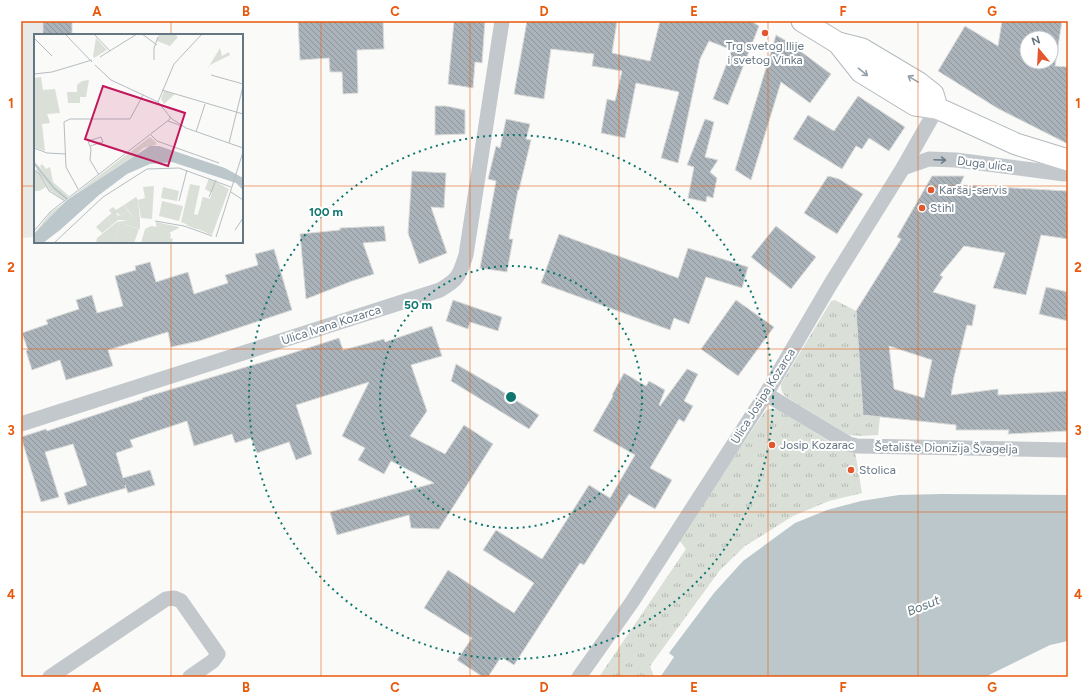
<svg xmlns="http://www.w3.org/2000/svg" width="1089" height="698" viewBox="0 0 1089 698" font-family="Figtree,sans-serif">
	<defs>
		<pattern id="grass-tufts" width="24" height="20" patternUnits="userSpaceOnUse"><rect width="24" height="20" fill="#dadfd7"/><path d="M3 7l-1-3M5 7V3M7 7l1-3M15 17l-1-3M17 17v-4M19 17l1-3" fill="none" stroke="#b4b9b4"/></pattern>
		<pattern id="building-back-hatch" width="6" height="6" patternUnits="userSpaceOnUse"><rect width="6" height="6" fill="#aab3b9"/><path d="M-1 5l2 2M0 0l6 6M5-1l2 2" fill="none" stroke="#8e969c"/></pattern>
	</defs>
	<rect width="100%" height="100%" fill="#fafaf8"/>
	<polygon fill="#e8e9e9" points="21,21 43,21 43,35 35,35 35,237 21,238"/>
	<g fill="url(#grass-tufts)">
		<path d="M 835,300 L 856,311 L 863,415 L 880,417 L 878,435 L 862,436 L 849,435 L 788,398 C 782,394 781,391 781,384 L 830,303 L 831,301 Z"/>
		<polygon points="769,409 777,409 838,447 855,451 862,493 829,501 793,516 745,546 720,570 650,666 654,677 599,677 686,549 679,540 765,411"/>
	</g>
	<polygon fill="#bbc7cb" points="943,494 1068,495 1068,641 1050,645 985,677 661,676 674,657 669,653 714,593 743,561 795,523 827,510 861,501 899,495"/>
	<g fill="url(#building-back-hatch)" stroke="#dcdcda" fill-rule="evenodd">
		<polygon points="43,21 72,21 72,35 43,34"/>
		<polygon points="298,21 383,21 384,49 357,50 358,93 343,94 342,72 330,72 329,58 300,60"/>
		<polygon points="454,21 485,21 482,63 475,62 473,88 448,84"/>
		<polygon points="527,21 617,21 612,53 650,61 660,21 751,21 759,26 728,105 713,99 732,50 709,41 700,59 678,163 661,158 679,92 636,83 625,138 601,133 607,99 615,101 622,71 592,66 594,54 551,49 544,99 514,94"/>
		<path d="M 1002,21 L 1062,21 L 1055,66 L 1068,67 L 1068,144 L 997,108 L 938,71 L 965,26 L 998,46 ZM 1027,38 L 1051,38 L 1051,62 L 1027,62 Z"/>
		<polygon points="776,35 788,42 831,74 810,103 781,82 751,180 735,170"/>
		<polygon points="858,96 905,127 889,151 869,138 862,149 856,146 842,169 793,139 808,115 834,131"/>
		<polygon points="435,106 446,106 465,110 465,134 435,135"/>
		<polygon points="506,119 530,124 526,139 531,140 519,190 518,190 509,239 513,239 507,272 480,268 496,181 488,179 496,146 500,148"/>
		<polygon points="705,119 714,122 705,157 718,160 710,172 717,178 713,198 707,196 706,202 688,198 694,167 687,165"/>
		<polygon points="412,171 446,173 444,208 431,207 447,253 419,264 408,233"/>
		<polygon points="828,176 839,179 863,194 837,234 804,213"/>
		<path d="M 932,176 L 964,176 L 960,185 L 1068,191 L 1068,239 L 1041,235 L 1026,295 L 993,288 L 1005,253 L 964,246 L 940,275 L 943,277 L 933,292 L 976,305 L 972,326 L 967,325 L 954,377 L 951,395 L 998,389 L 998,395 L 1068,391 L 1068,431 L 1008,434 L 1009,430 L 956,430 L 956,425 L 863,415 L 856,311 L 901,239 L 897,237 ZM 889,346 L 932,360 L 924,398 L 894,389 Z"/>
		<polygon points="384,226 386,241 363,243 374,274 352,281 306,299 300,234 340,230 340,228"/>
		<polygon points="776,226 816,257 791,289 751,257"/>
		<polygon points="559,234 678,278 688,248 748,267 742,288 706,277 689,324 674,318 670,330 541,283"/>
		<polygon points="274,249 292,310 199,341 171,347 168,332 108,350 113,366 66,380 60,360 32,370 26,351 28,350 22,333 48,324 46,320 79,309 76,300 92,295 97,313 123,306 115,276 136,270 135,266 150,262 156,282 188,272 194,294 228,283 225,275 258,265 255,254"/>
		<polygon points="1046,287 1068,292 1068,321 1039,314"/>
		<polygon points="453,300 502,317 498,331 470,322 468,329 446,321"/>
		<polygon points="736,300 774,327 738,376 701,349"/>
		<polygon points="432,326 442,356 411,365 427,411 410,436 445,454 464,425 493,444 439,529 411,528 409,515 337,535 330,512 434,483 391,461 384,474 358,460 365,448 342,436 369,382 296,405 312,454 296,460 289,442 257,453 251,438 235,443 232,434 194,446 187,421 130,440 133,447 116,453 123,478 150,470 155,485 128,493 125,485 126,488 68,505 64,493 87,485 73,444 45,452 59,497 41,502 21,437 46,429 47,431 143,399 142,398 283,356 339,338 343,350 384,339 385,342"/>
		<polygon points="456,364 497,388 539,415 529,429 451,381"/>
		<polygon points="687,369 698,374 684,401 693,406 684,422 679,419 650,468 672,480 655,509 629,494 584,565 580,563 514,665 501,657 488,677 483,677 457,660 472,638 424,608 448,570 514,613 534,583 483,550 496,530 542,559 589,485 610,498 635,455 593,431 613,396 612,395 624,373 646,386 649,381 665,390 659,405 660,406"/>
	</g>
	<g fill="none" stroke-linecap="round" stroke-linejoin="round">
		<defs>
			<g id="secondary">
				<polyline points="802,21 838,43 862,49 919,83 933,94 937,108"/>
				<polyline points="838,43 861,72 915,105 937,108 1016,144 1068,160"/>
			</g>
		</defs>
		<use href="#secondary" stroke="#b3babf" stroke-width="23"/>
		<g stroke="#c3c8cc" stroke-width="15">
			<polyline points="903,168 929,159 956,160 1064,174 1068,173"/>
			<polyline points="766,394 849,444 857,446 1068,450"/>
			<path d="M 21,424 L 440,290 C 459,279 459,276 466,255 L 502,21"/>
			<polyline points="50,677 166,599 174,598 181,601 218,654 213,661 190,677"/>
			<polyline points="579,677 632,602 766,394 830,285 903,168 937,108"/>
		</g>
		<use href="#secondary" stroke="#fff" stroke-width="21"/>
	</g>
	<defs><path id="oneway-shaft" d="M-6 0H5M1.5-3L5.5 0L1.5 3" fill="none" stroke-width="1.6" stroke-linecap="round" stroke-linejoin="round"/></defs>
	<g stroke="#939fa8">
		<use href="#oneway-shaft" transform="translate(863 72) rotate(39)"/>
		<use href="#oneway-shaft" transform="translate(913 79) rotate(-149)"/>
	</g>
	<use stroke="#6a7a87" href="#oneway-shaft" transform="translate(940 160) rotate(2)"/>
	<path fill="none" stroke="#e8590c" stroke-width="1" stroke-opacity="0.55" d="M 171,21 L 171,35M 321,21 L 321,677M 470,21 L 470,677M 619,21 L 619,677M 768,21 L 768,677M 918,21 L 918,677M 21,186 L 35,186M 242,186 L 1068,186M 171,242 L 171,677M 21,349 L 1068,349M 21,512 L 1068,512"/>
	<g fill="none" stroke="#0f766e" stroke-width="2" stroke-dasharray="2 4">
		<circle cx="511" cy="397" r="131"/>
		<circle cx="511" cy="397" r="262"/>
	</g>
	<g fill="#e4572e" stroke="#fff" stroke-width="1.5">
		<circle cx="765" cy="33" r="4"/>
		<circle cx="931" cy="190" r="4"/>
		<circle cx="922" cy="208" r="4"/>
		<circle cx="772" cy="445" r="4"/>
		<circle cx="851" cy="470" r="4"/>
	</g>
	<g text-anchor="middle" stroke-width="4" stroke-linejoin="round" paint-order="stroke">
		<g font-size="12" fill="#657683" stroke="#fff" text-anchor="start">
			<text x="765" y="50" text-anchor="middle">Trg svetog Ilije<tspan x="765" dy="14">i svetog Vinka</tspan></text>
			<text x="939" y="194">Karšaj-servis</text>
			<text x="930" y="212">Stihl</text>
			<text x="780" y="449">Josip Kozarac</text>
			<text x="859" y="474">Stolica</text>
		</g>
		<g font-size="12" fill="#657683" stroke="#fff">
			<text transform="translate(985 164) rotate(7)" y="4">Duga ulica</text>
			<text transform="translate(331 325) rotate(-18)" y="4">Ulica Ivana Kozarca</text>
			<text transform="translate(763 396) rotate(-58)" y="4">Ulica Josipa Kozarca</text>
			<text transform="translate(946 448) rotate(1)" y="4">Šetalište Dionizija Švagelja</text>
		</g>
		<g font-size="13" font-style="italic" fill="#60757c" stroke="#fff">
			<text transform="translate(923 605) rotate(-22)" y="5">Bosut</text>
		</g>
	</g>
	<g transform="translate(34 34)">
		<rect width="209" height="209" fill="#fafaf8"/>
		<path d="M 62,4 L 73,16 L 60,24 L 59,22 ZM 55,46 L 52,63 L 46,63 L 46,69 L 34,69 L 33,58 L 43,58 L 43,51 L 48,47 ZM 130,57 L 141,60 L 130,70 L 127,65 ZM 116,103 L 122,108 L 122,111 L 109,114 L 102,121 L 34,165 ZM 0,130 L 20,155 L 6,132 L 8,130 L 12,135 L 16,133 L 19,148 L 35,162 L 30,166 L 15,156 L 5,138 L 1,137 L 3,135 ZM 175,144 L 195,155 L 178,201 L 147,188 L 156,150 L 166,152 L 160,180 L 164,181 L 169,163 L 176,165 L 178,159 L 171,155 ZM 120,152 L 118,185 L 107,184 L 104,166 L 111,164 L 109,153 ZM 33,167 L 32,170 L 0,200 L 16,179 ZM 94,177 L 101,185 L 106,185 L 106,195 L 86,188 L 79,209 L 62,209 L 63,204 L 83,188 L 94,186 L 84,186 L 78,191 L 73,183 L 78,179 L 86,182 ZM 122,188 L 145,193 L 145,194 L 135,199 L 122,192 Z" fill="#dadfd7"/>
		<path d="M 186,14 L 188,22 L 195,18 L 196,21 L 176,31 L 172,37 ZM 0,138 L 5,139 L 12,153 L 5,157 L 0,157 ZM 182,148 L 193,156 L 175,200 L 172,198 L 175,191 L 170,189 L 168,194 L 162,195 L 152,191 L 165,186 L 166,190 L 176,185 L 176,179 L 170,175 L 161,187 L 156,187 L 154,183 L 164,181 L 165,176 L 170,174 L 172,170 L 167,169 L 169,163 L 176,165 ZM 102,163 L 104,166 L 106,185 L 101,185 L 90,171 Z" fill="#dadfd7"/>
		<path d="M 0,127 L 14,142 L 20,155 L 11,146 Z" fill="#dadfd7"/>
		<path d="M 7,43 L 9,56 L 21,55 L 26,79 L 13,80 L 16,89 L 8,90 L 11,117 L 0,113 L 0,44 Z" fill="#dadfd7"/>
		<path d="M 125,0 L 140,0 L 144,3 L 136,12 L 123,7 ZM 90,171 L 94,177 L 86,182 L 84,179 L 80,182 L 75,176 L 79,173 L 82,176 ZM 73,183 L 78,191 L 68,199 L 62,193 Z" fill="#dadfd7"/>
		<path d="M 129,153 L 145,157 L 143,167 L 127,164 ZM 128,167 L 149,172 L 145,187 L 125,182 ZM 86,188 L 105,195 L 100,209 L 79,209 ZM 117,192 L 132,194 L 137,201 L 136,204 L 139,205 L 138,209 L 107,209 L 111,195 Z" fill="#dadfd7"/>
		<path d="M 116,112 L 125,112 L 191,134 L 209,144 L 209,156 L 202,149 L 138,128 L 116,130 L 93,140 L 65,161 L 26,196 L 9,209 L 0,209 L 0,200 L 33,166 Z" fill="#bbc7cb"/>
		<path fill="none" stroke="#bbc7cb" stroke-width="2" d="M 0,129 L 20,154 L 33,165"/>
		<path fill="none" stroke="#b5bdc2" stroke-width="1" d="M 31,0 L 58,28M 60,0 L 76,17M 108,0 L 123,11M 0,4 L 18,22M 66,23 L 103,0M 120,26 L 120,14 L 124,3M 61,31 L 77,46 L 124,68 L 137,84M 0,40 L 18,38 L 58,26M 177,41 L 209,50M 128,56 L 209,80M 124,68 L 140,30 L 168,0M 135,83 L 152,94 L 209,114M 134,87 L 148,92M 162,98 L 171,70M 117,101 L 123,107 L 185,129M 195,109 L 209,52M 56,112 L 69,108 L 67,103 L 54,107 L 57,115 L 56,126 L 65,141M 0,114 L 13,119 L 32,120M 0,137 L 5,139 L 15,157 L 31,167M 44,155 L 32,133 L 30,88 L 36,85 L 96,85 L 109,61M 197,158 L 209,166M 175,163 L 182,146M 145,167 L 153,136M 121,187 L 150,192 L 178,202M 201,196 L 209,184M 0,197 L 16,178 L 136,85M 182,203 L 209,118M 20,209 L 69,163 L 113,135 L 145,134 L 197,153"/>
		<path fill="#c2185b" fill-opacity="0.15" stroke="#c2185b" stroke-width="2" d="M 69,52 L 151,79 L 134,132 L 51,105 Z"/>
		<rect width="209" height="209" fill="none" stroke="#657683" stroke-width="2"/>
	</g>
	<circle cx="511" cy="397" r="6" fill="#0f766e" stroke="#fff" stroke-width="2"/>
	<g font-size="12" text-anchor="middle" font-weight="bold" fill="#0f766e" stroke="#fff" stroke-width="4" stroke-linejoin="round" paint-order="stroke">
		<text x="326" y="216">100 m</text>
		<text x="418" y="309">50 m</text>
	</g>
	<rect width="1089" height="698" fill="none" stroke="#ffffff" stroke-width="44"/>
	<g transform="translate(1039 50) rotate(342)"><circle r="19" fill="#ffffff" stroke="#c1c8cd"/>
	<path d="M0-3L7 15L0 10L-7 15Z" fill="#e4572e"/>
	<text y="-6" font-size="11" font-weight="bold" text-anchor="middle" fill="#657683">N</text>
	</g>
	<rect x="22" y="22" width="1045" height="654" fill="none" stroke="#e8590c" stroke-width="1.5"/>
	<g font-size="13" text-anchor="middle" font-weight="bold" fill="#e8590c">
		<text x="97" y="16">A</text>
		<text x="246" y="16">B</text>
		<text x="395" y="16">C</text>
		<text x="544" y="16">D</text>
		<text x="694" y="16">E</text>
		<text x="843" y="16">F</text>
		<text x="992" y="16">G</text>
		<text x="11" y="108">1</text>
		<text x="1078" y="108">1</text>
		<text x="11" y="272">2</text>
		<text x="1078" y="272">2</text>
		<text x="11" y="435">3</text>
		<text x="1078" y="435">3</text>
		<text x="11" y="599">4</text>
		<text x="1078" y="599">4</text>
		<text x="97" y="692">A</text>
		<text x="246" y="692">B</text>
		<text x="395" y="692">C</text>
		<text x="544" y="692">D</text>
		<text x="694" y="692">E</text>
		<text x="843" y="692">F</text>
		<text x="992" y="692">G</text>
	</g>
</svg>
